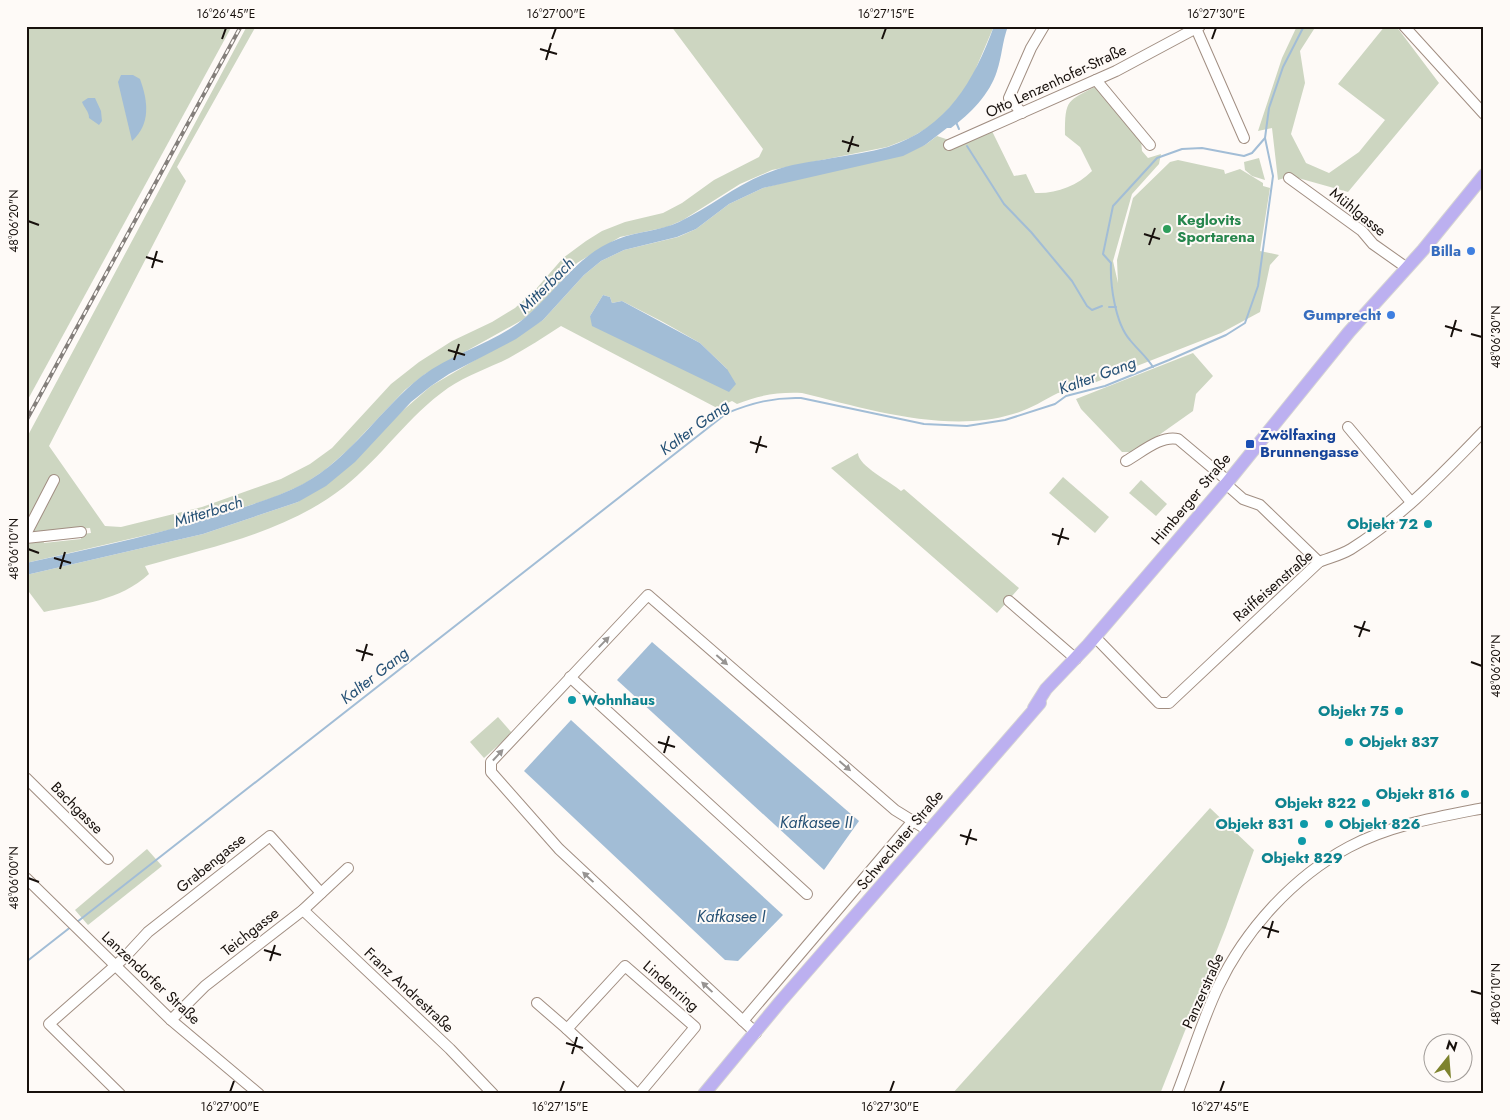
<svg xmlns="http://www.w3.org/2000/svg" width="1510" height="1120" viewBox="0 0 1510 1120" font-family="Jost,sans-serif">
	<rect width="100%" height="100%" fill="#fefaf7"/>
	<g fill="#cdd6c1" fill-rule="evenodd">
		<polygon points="26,26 232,26 26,403"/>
		<polygon points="247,26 256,26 177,167 186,181 49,446 105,526 121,527 202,507 281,479 310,464 332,448 391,384 419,362 452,341 492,322 515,308 536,289 563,258 586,241 602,231 625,222 663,213 682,203 714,180 759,157 763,149 671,26 994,26 971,80 955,102 934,124 910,138 887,147 772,170 740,184 683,220 667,227 620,237 577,263 549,296 524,319 425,374 405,390 349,449 325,470 304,484 275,497 190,525 26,563 26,544 38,542 42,537 44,543 81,539 81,534 91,533 90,528 45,531 26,535 26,439"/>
		<polygon points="1297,26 1316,26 1300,51 1305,83 1291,134 1306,163 1329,173 1359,152 1385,120 1338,84 1385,26 1396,26 1439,83 1348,192 1291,176 1278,180 1272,128 1258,131 1282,58"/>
		<path d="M 1098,85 L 1141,139 L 1142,151 L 1148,158 L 1161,154 L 1159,164 L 1132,194 L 1113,261 L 1118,283 L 1117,260 L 1133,198 L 1170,162 L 1178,160 L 1224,170 L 1225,174 L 1240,169 L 1263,183 L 1263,186 L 1270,188 L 1260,251 L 1279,255 L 1270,265 L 1260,312 L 1221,333 L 1091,384 L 1073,388 L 1071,391 L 1058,393 C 1044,400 1029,410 1013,414 C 948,434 867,409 802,393 C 778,392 759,395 737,404 L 732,401 L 717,408 L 561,326 C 544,337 527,348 509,358 C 489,368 467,375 448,388 C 408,416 382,457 344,487 C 287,532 214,546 145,566 L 149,574 C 120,601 81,604 44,612 L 29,592 L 26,593 L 26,575 L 203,534 L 298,502 L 431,386 L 543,320 L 584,275 L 601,261 L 624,250 L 678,237 L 696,229 L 729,204 L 763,188 L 925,145 L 937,136 L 949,140 L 991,129 L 1014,176 L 1026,174 L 1035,193 C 1056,194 1077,186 1092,171 L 1080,147 L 1065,135 C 1065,98 1067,102 1098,85 ZM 603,295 L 610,297 L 612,303 L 622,301 L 663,322 L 700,343 L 727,369 L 590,316 Z"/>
		<polygon points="1259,158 1265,180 1252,176 1245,170 1244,162"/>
		<polygon points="1193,353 1213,376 1196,394 1193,411 1135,452 1122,452 1081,409 1076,399"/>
		<path d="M 858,453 C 858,466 891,482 901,491 L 904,489 L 1019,588 L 997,613 L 831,468 Z"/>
		<polygon points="1063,477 1109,517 1095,533 1049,493"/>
		<polygon points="1141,480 1167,504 1156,516 1129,493"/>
		<polygon points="498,717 512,733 484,758 470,742"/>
		<polygon points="1210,808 1254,850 1226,927 1160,1094 952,1094"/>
		<polygon points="147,849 162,866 88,925 75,910"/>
	</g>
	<g fill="#a2bdd6">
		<path d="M 994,26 L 1008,26 C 1002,43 1002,56 997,71 C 990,94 970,114 951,128 L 947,128 L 925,145 L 903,156 L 763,188 L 729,204 L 696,229 L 677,237 L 624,250 L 601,261 L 584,275 L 543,320 L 516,339 L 449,374 L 431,386 L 411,402 L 355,462 L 326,486 L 298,502 L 203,534 L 26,575 L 26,563 C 98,547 169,532 238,509 C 260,502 282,495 303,484 C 351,458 380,409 422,376 C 454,352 497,343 527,316 C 558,289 578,254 618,239 C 638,231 660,231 679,222 C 711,207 737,184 770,172 C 789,164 812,162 832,158 C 850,155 870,152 888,147 C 947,128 974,81 994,26 Z"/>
		<path d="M 121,75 L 133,75 L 140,79 C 148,101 151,124 132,141 L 118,82 Z"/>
		<path d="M 88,98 L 95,98 L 101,111 L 102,121 L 99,125 L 89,118 C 89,111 84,108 82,102 Z"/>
		<polygon points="603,295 610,297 612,303 622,301 700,343 727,369 736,384 729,392 592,326 590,316"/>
		<polygon points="652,642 859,821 824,870 617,680"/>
		<polygon points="571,720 783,915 738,961 725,960 524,771"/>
	</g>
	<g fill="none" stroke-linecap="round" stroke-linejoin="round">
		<g stroke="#a2bdd6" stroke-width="2">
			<polyline points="956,122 959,129"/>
			<polyline points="967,146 1004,204 1031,232 1072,281 1087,306 1092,310 1102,306"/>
			<polyline points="1109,307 1116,307"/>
			<path d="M 1153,367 C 1146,356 1138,350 1130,340 C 1115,323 1110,284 1111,263 L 1103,254 L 1113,206 L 1157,158 L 1182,149 L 1202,148 L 1244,156 L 1252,153 L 1265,138"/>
			<path d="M 77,922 L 727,413 C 752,403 774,397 801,398 L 924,424 L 967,426 L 1005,420 L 1055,404 L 1066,396 L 1105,386 L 1169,360 L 1226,335 L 1245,323 L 1258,286 L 1273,176 L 1265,138 L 1269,108 L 1283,67 L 1304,26"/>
			<polyline points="26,962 72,926"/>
		</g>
		<defs>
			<g id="minor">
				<polyline points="1195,26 1244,138"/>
				<polyline points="1404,26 1484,114"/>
				<polyline points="1096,80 1150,145"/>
				<polyline points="1022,113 1009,98 1031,48 1044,26"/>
				<polyline points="949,145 1116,71 1200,26"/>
				<polyline points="1289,178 1362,231 1373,244 1407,268"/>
				<polyline points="1348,427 1411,502"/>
				<path d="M 1126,461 C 1142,452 1161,435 1178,439 L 1228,481"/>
				<polyline points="1226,484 1243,499 1260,505 1319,562"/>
				<polyline points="26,534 54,480"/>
				<polyline points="26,538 81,532"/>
				<polyline points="1009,601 1076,659"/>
				<path d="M 1095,637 L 1159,703 L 1169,703 L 1319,562 C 1329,558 1341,555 1351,549 C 1402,517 1443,473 1484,431"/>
				<polyline points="570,677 807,894"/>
				<polyline points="26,778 108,859"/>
				<polyline points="26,878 171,1020 259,1094"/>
				<polyline points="303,910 450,1049 493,1094"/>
				<polyline points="537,1003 567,1029"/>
				<polyline points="171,1020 205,986 303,910 348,868"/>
				<polyline points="743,1021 912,822"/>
				<polyline points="756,1033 559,849 491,772 491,762 648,595 895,810 929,831"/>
				<polyline points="120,1094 49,1024 124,958 148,932 270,836 321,893"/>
				<polyline points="637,1094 567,1029 625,966 695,1027 639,1094"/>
				<path d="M 1177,1094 C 1191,1058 1202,1021 1218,987 C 1245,930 1293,877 1349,847 C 1390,825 1438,817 1484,808"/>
			</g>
			<g id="major">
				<polyline points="1034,708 1046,689 1088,645 1226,484 1349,332 1423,250 1484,175"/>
				<polyline points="704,1094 780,1002 1040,703"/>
			</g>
		</defs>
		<use href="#minor" stroke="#a18e82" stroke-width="12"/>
		<use href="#major" stroke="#d5d4d3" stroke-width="14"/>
		<use href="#minor" stroke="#fff" stroke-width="10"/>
		<use href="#major" stroke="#bcb0f0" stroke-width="12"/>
		<defs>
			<polyline id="rail" points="26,421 241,26"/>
		</defs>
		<use href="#rail" stroke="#847f7b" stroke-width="4"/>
		<use href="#rail" stroke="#fefaf7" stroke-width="2" stroke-dasharray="5.5" stroke-linecap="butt"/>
	</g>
	<defs><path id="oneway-solid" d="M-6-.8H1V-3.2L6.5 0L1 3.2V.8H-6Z" transform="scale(1.25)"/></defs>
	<g fill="#979492">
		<use href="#oneway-solid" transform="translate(604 642) rotate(-46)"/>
		<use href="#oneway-solid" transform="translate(722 660) rotate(41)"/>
		<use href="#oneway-solid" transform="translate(498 755) rotate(-47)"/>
		<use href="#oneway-solid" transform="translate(845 766) rotate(41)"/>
		<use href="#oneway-solid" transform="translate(588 877) rotate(-137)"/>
		<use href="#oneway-solid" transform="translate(707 987) rotate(-137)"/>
	</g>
	<path fill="none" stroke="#18110d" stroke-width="2" d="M 222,39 L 226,28M 552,39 L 556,28M 882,39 L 886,28M 1212,39 L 1216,28M 540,49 L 557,54M 546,60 L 551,43M 842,141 L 859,146M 848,152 L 853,136M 28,221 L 39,225M 1144,234 L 1160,239M 1149,245 L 1155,228M 146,257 L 163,262M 152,268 L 157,251M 1445,326 L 1462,331M 1471,334 L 1482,337M 1451,337 L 1456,320M 448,350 L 465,355M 454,360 L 459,344M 750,442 L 767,447M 756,453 L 761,436M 1052,534 L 1069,539M 1058,545 L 1063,528M 28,549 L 39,553M 54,558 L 71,563M 60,569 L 65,552M 1354,626 L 1370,631M 1359,637 L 1365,621M 356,650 L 373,655M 362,661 L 367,644M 1471,662 L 1482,666M 658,742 L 675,747M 664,753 L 669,736M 960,835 L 977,840M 966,845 L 971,829M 28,878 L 39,882M 1262,927 L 1279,932M 1268,938 L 1273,921M 264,950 L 281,955M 270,961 L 275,945M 1471,991 L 1482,994M 566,1043 L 583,1048M 572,1054 L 577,1037M 230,1092 L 234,1081M 560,1092 L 564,1081M 890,1092 L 894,1081M 1220,1092 L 1224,1081"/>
	<circle fill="#2e9e5b" stroke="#fefaf7" stroke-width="2" cx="1167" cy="229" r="5"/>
	<g fill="#3f7fe0" stroke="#fefaf7" stroke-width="2">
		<circle cx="1471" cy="251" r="5"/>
		<circle cx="1391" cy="315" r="5"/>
	</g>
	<rect fill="#1a4fb4" stroke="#fefaf7" stroke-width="2" x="1245" y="439" width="10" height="10" rx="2.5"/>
	<g fill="#0f9aa8" stroke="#fefaf7" stroke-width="2">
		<circle cx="1428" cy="524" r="5"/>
		<circle cx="572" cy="700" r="5"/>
		<circle cx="1399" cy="711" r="5"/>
		<circle cx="1349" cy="742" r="5"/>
		<circle cx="1465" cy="794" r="5"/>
		<circle cx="1366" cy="803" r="5"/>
		<circle cx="1304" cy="824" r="5"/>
		<circle cx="1329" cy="824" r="5"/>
		<circle cx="1302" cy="841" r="5"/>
	</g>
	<g text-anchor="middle" stroke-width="4" stroke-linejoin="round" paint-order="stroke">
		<g font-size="15" fill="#18110d" stroke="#fefaf7">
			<text transform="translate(1056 81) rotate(-25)" y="5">Otto Lenzenhofer-Straße</text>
			<text transform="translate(1358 212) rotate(39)" y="5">Mühlgasse</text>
			<text transform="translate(1191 499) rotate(-50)" y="5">Himberger Straße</text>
			<text transform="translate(1273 586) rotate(-41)" y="5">Raiffeisenstraße</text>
			<text transform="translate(77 808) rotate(45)" y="5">Bachgasse</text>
			<text transform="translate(900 840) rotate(-50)" y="5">Schwechater Straße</text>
			<text transform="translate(211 863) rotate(-39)" y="5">Grabengasse</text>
			<text transform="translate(250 932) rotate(-38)" y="5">Teichgasse</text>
			<text transform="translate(151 978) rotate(43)" y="5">Lanzendorfer Straße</text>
			<text transform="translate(671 986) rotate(41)" y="5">Lindenring</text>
			<text transform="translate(409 990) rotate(43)" y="5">Franz Andrestraße</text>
			<text transform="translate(1203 991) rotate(-66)" y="5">Panzerstraße</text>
		</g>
		<g font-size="15" font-weight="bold" fill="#27864d" stroke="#fefaf7" text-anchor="start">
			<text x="1177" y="225">Keglovits<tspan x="1177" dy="17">Sportarena</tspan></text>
		</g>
		<g font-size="15" font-weight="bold" fill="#366cbe" stroke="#fefaf7" text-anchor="end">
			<text x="1461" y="256">Billa</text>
			<text x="1381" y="320">Gumprecht</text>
		</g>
		<g font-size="15" font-weight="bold" fill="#164399" stroke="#fefaf7" text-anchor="start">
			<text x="1260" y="440">Zwölfaxing<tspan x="1260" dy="17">Brunnengasse</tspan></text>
		</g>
		<g font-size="15" font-weight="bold" fill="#0d838f" stroke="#fefaf7" text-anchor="end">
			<text x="1418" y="529">Objekt 72</text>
			<text x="582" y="705" text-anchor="start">Wohnhaus</text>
			<text x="1389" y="716">Objekt 75</text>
			<text x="1359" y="747" text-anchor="start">Objekt 837</text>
			<text x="1455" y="799">Objekt 816</text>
			<text x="1356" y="808">Objekt 822</text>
			<text x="1294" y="829">Objekt 831</text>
			<text x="1339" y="829" text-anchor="start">Objekt 826</text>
			<text x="1302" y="863" text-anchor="middle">Objekt 829</text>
		</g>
		<g font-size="16" font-style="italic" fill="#265175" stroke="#fefaf7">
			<text transform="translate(546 285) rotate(-45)" y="6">Mitterbach</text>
			<text transform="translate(1097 375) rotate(-20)" y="6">Kalter Gang</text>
			<text transform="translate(694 427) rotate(-36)" y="6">Kalter Gang</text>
			<text transform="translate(208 511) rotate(-17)" y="6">Mitterbach</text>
			<text transform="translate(374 675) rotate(-38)" y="6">Kalter Gang</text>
			<text x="816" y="828">Kafkasee II</text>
			<text x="731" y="922">Kafkasee I</text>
		</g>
	</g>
	<rect width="1510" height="1120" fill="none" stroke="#fefaf7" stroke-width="55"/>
	<g transform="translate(1448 1058) rotate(17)"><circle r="24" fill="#fefaf7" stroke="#a29d99"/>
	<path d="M0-4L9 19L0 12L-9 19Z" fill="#7e832e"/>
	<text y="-8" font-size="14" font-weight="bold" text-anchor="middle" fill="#18110d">N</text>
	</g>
	<rect x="28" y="28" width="1454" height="1064" fill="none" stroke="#18110d" stroke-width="2"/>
	<g font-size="12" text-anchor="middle" fill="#18110d">
		<text x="226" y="18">16°26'45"E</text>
		<text x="556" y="18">16°27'00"E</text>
		<text x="886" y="18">16°27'15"E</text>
		<text x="1216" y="18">16°27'30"E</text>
		<text transform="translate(14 221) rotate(-90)" y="4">48°06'20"N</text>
		<text transform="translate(1496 337) rotate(-90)" y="4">48°06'30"N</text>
		<text transform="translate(14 549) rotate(-90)" y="4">48°06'10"N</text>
		<text transform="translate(1496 666) rotate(-90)" y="4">48°06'20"N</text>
		<text transform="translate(14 878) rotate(-90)" y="4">48°06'00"N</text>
		<text transform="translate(1496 994) rotate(-90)" y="4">48°06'10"N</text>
		<text x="230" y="1111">16°27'00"E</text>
		<text x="560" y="1111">16°27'15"E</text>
		<text x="890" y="1111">16°27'30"E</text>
		<text x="1220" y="1111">16°27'45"E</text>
	</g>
</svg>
